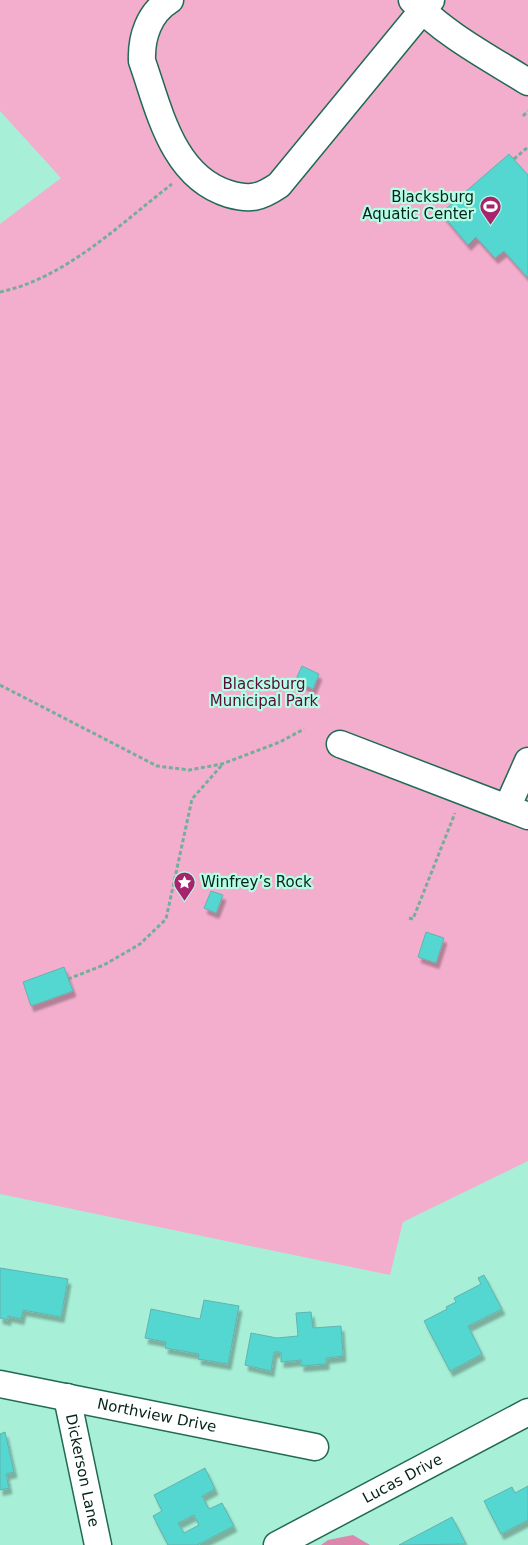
<svg xmlns="http://www.w3.org/2000/svg" width="528" height="1545" viewBox="0 0 528 1545" font-family="'DejaVu Sans',sans-serif">
	<defs>
		<filter id="shadow"><feDropShadow dx="3" dy="5.5" stdDeviation="1" flood-color="#0004"/></filter>
	</defs>
	<rect width="100%" height="100%" fill="#a8efd7"/>
	<polygon fill="#f4aecd" points="0,0 528,0 528,1161 403,1222 390,1275 0,1194 0,224 61,178 0,111"/>
	<polygon fill="#db86ad" points="353,1535 370,1545 321,1545 328,1540"/>
	<g fill="#55d7d1" stroke="#63b2ae" fill-rule="evenodd" filter="url(#shadow)">
		<polygon points="509,154 528,175 528,278 504,251 495,258 476,237 468,245 441,213"/>
		<polygon points="302,666 319,674 313,689 295,681"/>
		<polygon points="211,891 223,895 216,913 204,908"/>
		<polygon points="426,932 444,938 436,963 418,957"/>
		<polygon points="64,967 73,991 31,1006 23,982"/>
		<polygon points="0,1268 68,1279 61,1317 23,1310 21,1319 8,1316 8,1320 0,1318"/>
		<polygon points="484,1275 502,1309 468,1326 482,1354 450,1371 424,1321 447,1309 446,1307 456,1302 454,1298 481,1284 478,1278"/>
		<polygon points="204,1300 239,1306 228,1364 198,1359 199,1354 165,1348 166,1342 145,1338 151,1309 200,1319"/>
		<polygon points="311,1312 313,1328 341,1326 343,1356 326,1358 326,1364 301,1366 301,1360 281,1362 281,1352 274,1352 271,1371 245,1365 251,1333 277,1338 298,1336 296,1313"/>
		<polygon points="5,1432 14,1472 6,1474 9,1488 0,1490 0,1434"/>
		<path d="M 205,1468 L 215,1489 L 202,1496 L 209,1509 L 222,1503 L 234,1526 L 197,1545 L 168,1545 L 153,1516 L 162,1511 L 154,1495 ZM 194,1515 L 199,1525 L 184,1533 L 178,1523 Z"/>
		<polygon points="528,1486 528,1520 501,1534 484,1501 512,1487 515,1493"/>
		<polygon points="452,1517 466,1544 399,1545"/>
	</g>
	<g fill="none" stroke-linecap="round" stroke-linejoin="round">
		<defs>
			<g id="minor">
				<path d="M 170,0 C 149,13 141,37 142,61 C 159,109 172,177 229,194 C 250,200 260,198 279,185 L 431,0"/>
				<path d="M 412,0 C 444,34 488,57 528,82"/>
				<polyline points="340,744 528,816"/>
				<polyline points="507,808 528,761"/>
				<path id="s1" d="M 0,1384 L 315,1447"/>
				<path id="s2" d="M 67,1397 L 98,1545"/>
				<path id="s3" d="M 277,1545 L 528,1412"/>
			</g>
		</defs>
		<use href="#minor" stroke="#206955" stroke-width="29"/>
		<g stroke="#74ae9b" stroke-width="3" stroke-dasharray="4 2.5" stroke-linecap="butt">
			<polyline points="523,116 528,111"/>
			<polyline points="514,159 528,147"/>
			<path d="M 0,292 C 66,278 120,224 172,184"/>
			<polyline points="0,685 157,766 189,770 222,764 280,742 304,729"/>
			<polyline points="409,918 413,919 455,813"/>
			<polyline points="68,979 104,965 140,944 166,919 192,799 222,765"/>
		</g>
		<use href="#minor" stroke="#fff" stroke-width="26"/>
	</g>
	<defs>
		<symbol id="stadium-pin" viewBox="-11 -11 22 30"><path d="M0 17L-7.5 6A9.5 9.5 0 1 1 7.5 6Z" fill="#a7236e" stroke="#b5fde4"/><path d="M0-5a6.5 5 0 1 0 0 10a6.5 5 0 1 0 0-10ZM-3.5-1.8h7v3.6h-7Z" fill="#fff"/></symbol>
		<symbol id="sight-pin" viewBox="-11 -11 22 30"><path d="M0 17L-7.5 6A9.5 9.5 0 1 1 7.5 6Z" fill="#a7236e" stroke="#b5fde4"/><path d="M0-6L1.8-2.2L6-1.7L2.9 1.2L3.7 5.4L0 3.3L-3.7 5.4L-2.9 1.2L-6-1.7L-1.8-2.2Z" fill="#fff"/></symbol>
	</defs>
	<g fill-rule="evenodd">
		<use href="#stadium-pin" x="478" y="194" width="25" height="34"/>
		<use href="#sight-pin" x="172" y="870" width="25" height="34"/>
	</g>
	<g text-anchor="middle" stroke-width="4.5" stroke-linejoin="round" paint-order="stroke">
		<g font-size="15" fill="#05231b" stroke="#b5fde4" text-anchor="end">
			<text x="474" y="202">Blacksburg<tspan x="474" dy="17">Aquatic Center</tspan></text>
			<text x="201" y="887" text-anchor="start">Winfrey’s Rock</text>
		</g>
		<g font-size="15" fill="#570b37" stroke="#b5fde4">
			<text x="264" y="689">Blacksburg<tspan x="264" dy="17">Municipal Park</tspan></text>
		</g>
		<g font-size="15" fill="#05231b" stroke="#b5fde4">
			<text dy="5" stroke="none"><textPath href="#s1" startOffset="160">Northview Drive</textPath></text>
			<text dy="5" stroke="none"><textPath href="#s2" startOffset="75">Dickerson Lane</textPath></text>
			<text dy="5" stroke="none"><textPath href="#s3" startOffset="142">Lucas Drive</textPath></text>
		</g>
	</g>
</svg>
